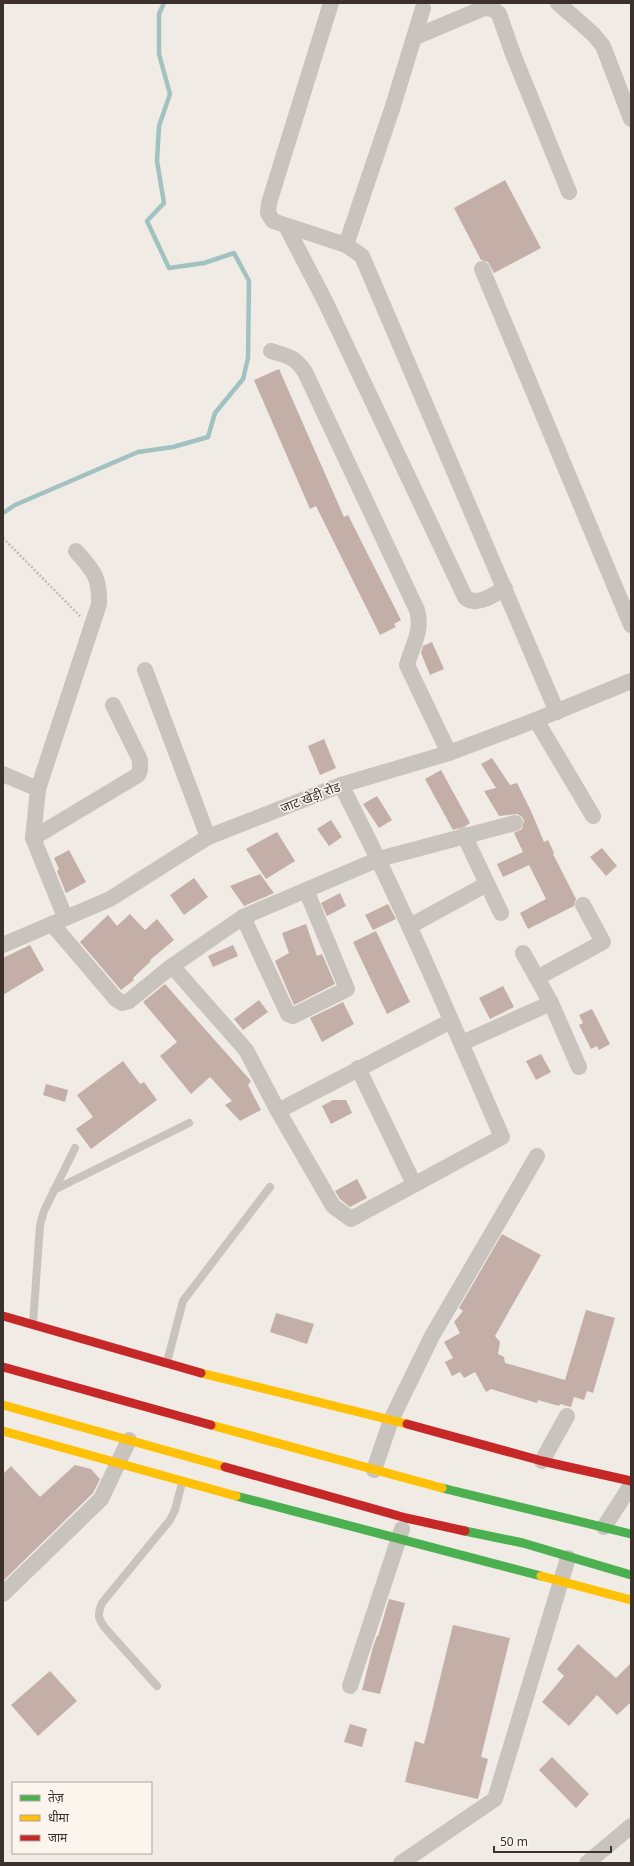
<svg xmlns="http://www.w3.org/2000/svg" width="634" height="1866" viewBox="0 0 634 1866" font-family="'Noto Sans','Noto Sans Devanagari',sans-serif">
	<rect width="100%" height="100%" fill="#f0ebe5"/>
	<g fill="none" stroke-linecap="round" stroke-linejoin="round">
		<polyline stroke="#a1c2c1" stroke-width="4.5" points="3,513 15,505 138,452 173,447 208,437 215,413 243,379 248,358 249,281 234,253 204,263 169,268 147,221 164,203 157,161 159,126 170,94 159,54 159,14 164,3"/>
	</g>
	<g fill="#c3afa7">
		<polygon points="505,180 541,248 494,273 488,262 481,260 454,208"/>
		<polygon points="279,369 344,517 348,515 401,620 394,624 396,627 380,635 316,506 310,509 254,380"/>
		<polygon points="432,642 444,669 430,675 421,653 423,646"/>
		<polygon points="324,739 336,768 320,775 308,746"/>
		<polygon points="492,758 510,785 517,783 531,811 544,842 548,840 554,853 553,854 576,899 574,906 528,929 520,913 546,899 529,865 503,877 497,864 523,852 514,833 522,829 524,821 522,817 517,814 499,816 484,791 496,788 481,764"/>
		<polygon points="441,770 470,823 466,826 453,830 425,779"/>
		<polygon points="377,796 392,820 379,828 363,804"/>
		<polygon points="331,820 342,837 329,846 317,829"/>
		<polygon points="277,832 295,861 266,879 246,849"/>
		<polygon points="602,848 617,866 606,876 590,857"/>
		<polygon points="69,850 86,882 66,893 57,871 59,869 54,858"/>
		<polygon points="260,874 274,893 244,906 230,886"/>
		<polygon points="194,878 208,897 184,915 170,895"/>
		<polygon points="340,893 346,906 327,916 321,903"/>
		<polygon points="388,904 396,919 373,930 365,915"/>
		<polygon points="130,914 145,930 157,919 174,940 150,960 151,961 133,978 134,980 121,990 80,942 108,915 117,926"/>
		<polygon points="306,924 317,956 322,954 335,984 294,1005 275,961 289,953 282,933"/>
		<polygon points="376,931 410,1002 387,1014 353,942"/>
		<polygon points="30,945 44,970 3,995 3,958"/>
		<polygon points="233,945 238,956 213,967 208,956"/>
		<polygon points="165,984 251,1081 248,1085 261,1110 240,1121 225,1105 232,1101 210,1077 191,1094 160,1056 177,1042 143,1002"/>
		<polygon points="503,986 514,1007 490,1019 479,998"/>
		<polygon points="259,1000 268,1012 243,1030 234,1019"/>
		<polygon points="343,1002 354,1024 322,1042 310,1018"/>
		<polygon points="592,1009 610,1044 599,1050 597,1046 591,1049 579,1025 583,1023 579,1015"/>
		<polygon points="541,1054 551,1072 536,1080 526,1061"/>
		<polygon points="123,1061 140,1084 144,1082 157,1100 91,1149 76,1129 93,1117 77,1095"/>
		<polygon points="46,1084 68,1090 65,1102 43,1095"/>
		<polygon points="333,1100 346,1100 352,1113 331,1124 322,1106"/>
		<polygon points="357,1179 367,1198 350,1207 340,1199 335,1191"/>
		<polygon points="502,1234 541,1255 495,1336 500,1342 498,1354 504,1357 505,1363 565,1380 586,1310 615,1318 593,1393 587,1391 584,1400 574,1397 571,1407 560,1404 559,1406 538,1400 537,1403 491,1389 486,1392 475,1372 464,1378 460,1372 452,1376 445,1362 453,1358 444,1342 460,1333 454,1322 463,1311 459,1308"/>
		<polygon points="276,1313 314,1324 307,1344 270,1332"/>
		<polygon points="75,1465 91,1469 100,1479 93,1493 3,1581 3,1474 11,1466 40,1497"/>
		<polygon points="389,1599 405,1603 380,1694 362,1690 373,1647 377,1636 378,1636"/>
		<polygon points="453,1625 510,1638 481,1757 488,1759 478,1799 405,1782 415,1741 424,1744"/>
		<polygon points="578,1644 616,1678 631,1663 631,1702 617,1715 597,1695 569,1726 542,1702 564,1676 557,1669"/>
		<polygon points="50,1671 77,1701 38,1736 11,1705"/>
		<polygon points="350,1724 367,1729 362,1747 344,1742"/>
		<polygon points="552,1757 589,1794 576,1808 539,1770"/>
	</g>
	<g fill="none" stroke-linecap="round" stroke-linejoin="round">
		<polyline stroke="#c2bbb6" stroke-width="2.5" stroke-dasharray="2 2" stroke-linecap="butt" points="3,538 80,616"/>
		<g stroke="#c9c3be" stroke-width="8">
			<polyline points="54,1190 189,1123"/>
			<polyline points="33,1324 40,1225 44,1211 75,1148"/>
			<polyline points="167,1362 183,1301 270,1187"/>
			<path d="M 157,1686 L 106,1629 C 98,1619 97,1615 102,1603 L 170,1520 L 175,1510 L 182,1483"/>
		</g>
		<g stroke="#c9c3be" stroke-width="16">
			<polyline points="331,3 269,203 268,213 273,221 346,245 362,256 557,712"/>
			<polyline points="558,3 593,34 603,46 631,119"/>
			<polyline points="415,37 484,8 493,9 499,14 513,54 569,192"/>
			<path d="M 286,226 L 325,301 L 465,597 C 476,608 495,594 505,588"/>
			<polyline points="346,245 393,106 423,8"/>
			<polyline points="482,269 631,625"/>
			<path d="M 271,351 C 288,356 295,357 305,372 L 417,610 C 423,631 412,646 407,665 L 449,753"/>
			<polyline points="145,670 208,837"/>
			<polyline points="536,720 593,816"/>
			<polyline points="3,774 38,789"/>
			<polyline points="464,835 501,913"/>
			<polyline points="33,838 138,775 140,770 140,760 113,705"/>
			<path d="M 65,917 L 33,838 L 38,789 L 99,604 C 100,577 93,570 76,551"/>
			<polyline points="243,917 288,1014 293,1016 347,989 306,890"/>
			<polyline points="52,924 116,999 122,1003 129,1001 172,966 243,917 379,859 515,823"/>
			<polyline points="410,926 487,884"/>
			<polyline points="3,945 110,899 208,837 341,785 449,753 536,720 631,681"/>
			<polyline points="523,953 551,1003 579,1067"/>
			<path d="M 172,966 L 246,1050 L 278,1111 L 333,1206 L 351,1219 L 502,1137 C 450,1018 400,899 341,785"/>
			<polyline points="537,978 603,942 583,905"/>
			<polyline points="462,1043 551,1003"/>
			<polyline points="358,1068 414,1184"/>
			<polyline points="278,1111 451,1021"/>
			<polyline points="542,1461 567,1416"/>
			<polyline points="374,1470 391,1420 432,1336 537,1156"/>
			<polyline points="604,1527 631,1485"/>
			<polyline points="3,1594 101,1499 129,1440"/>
			<polyline points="350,1686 402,1529"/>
			<polyline points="401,1863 495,1799 568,1558"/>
			<polyline points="587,1863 631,1826"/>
		</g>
		<g stroke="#4caf50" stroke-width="9">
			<polyline points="442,1488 631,1534"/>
			<polyline points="236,1496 541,1576"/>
			<polyline points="465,1531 523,1543 631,1575"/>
		</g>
		<g stroke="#ffc107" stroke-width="9">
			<polyline points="201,1373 407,1424"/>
			<polyline points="3,1405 225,1467"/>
			<polyline points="211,1425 442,1488"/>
			<polyline points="3,1431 236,1496"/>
			<polyline points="541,1576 631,1600"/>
		</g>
		<g stroke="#c62828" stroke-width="9">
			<polyline points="3,1316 201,1373"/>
			<polyline points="3,1367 211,1425"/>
			<polyline points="407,1424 542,1461 631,1481"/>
			<polyline points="225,1467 406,1518 465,1531"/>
		</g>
	</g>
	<g text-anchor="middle" stroke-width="3" stroke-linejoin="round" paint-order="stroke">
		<g font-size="13" fill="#3b302b" stroke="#fbf5ee">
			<text transform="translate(310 797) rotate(-21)" y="5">जाट खेड़ी रोड</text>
		</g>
	</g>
	<rect width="634" height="1866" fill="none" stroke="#3b302b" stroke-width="8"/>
	<rect x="12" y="1782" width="140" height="72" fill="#fbf5ee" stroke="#aea6a0"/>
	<rect x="20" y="1795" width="20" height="6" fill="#4caf50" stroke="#aea6a0"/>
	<text x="48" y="1802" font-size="12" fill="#3b302b">तेज़</text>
	<rect x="20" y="1815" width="20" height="6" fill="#ffc107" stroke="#aea6a0"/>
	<text x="48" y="1822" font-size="12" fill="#3b302b">धीमा</text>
	<rect x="20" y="1835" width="20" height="6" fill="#c62828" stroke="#aea6a0"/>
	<text x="48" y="1842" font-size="12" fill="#3b302b">जाम</text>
	<path d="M494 1846v6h117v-6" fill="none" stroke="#3b302b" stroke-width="2"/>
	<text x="500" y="1846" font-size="12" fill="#3b302b" stroke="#fbf5ee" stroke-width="3" paint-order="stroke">50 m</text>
</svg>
